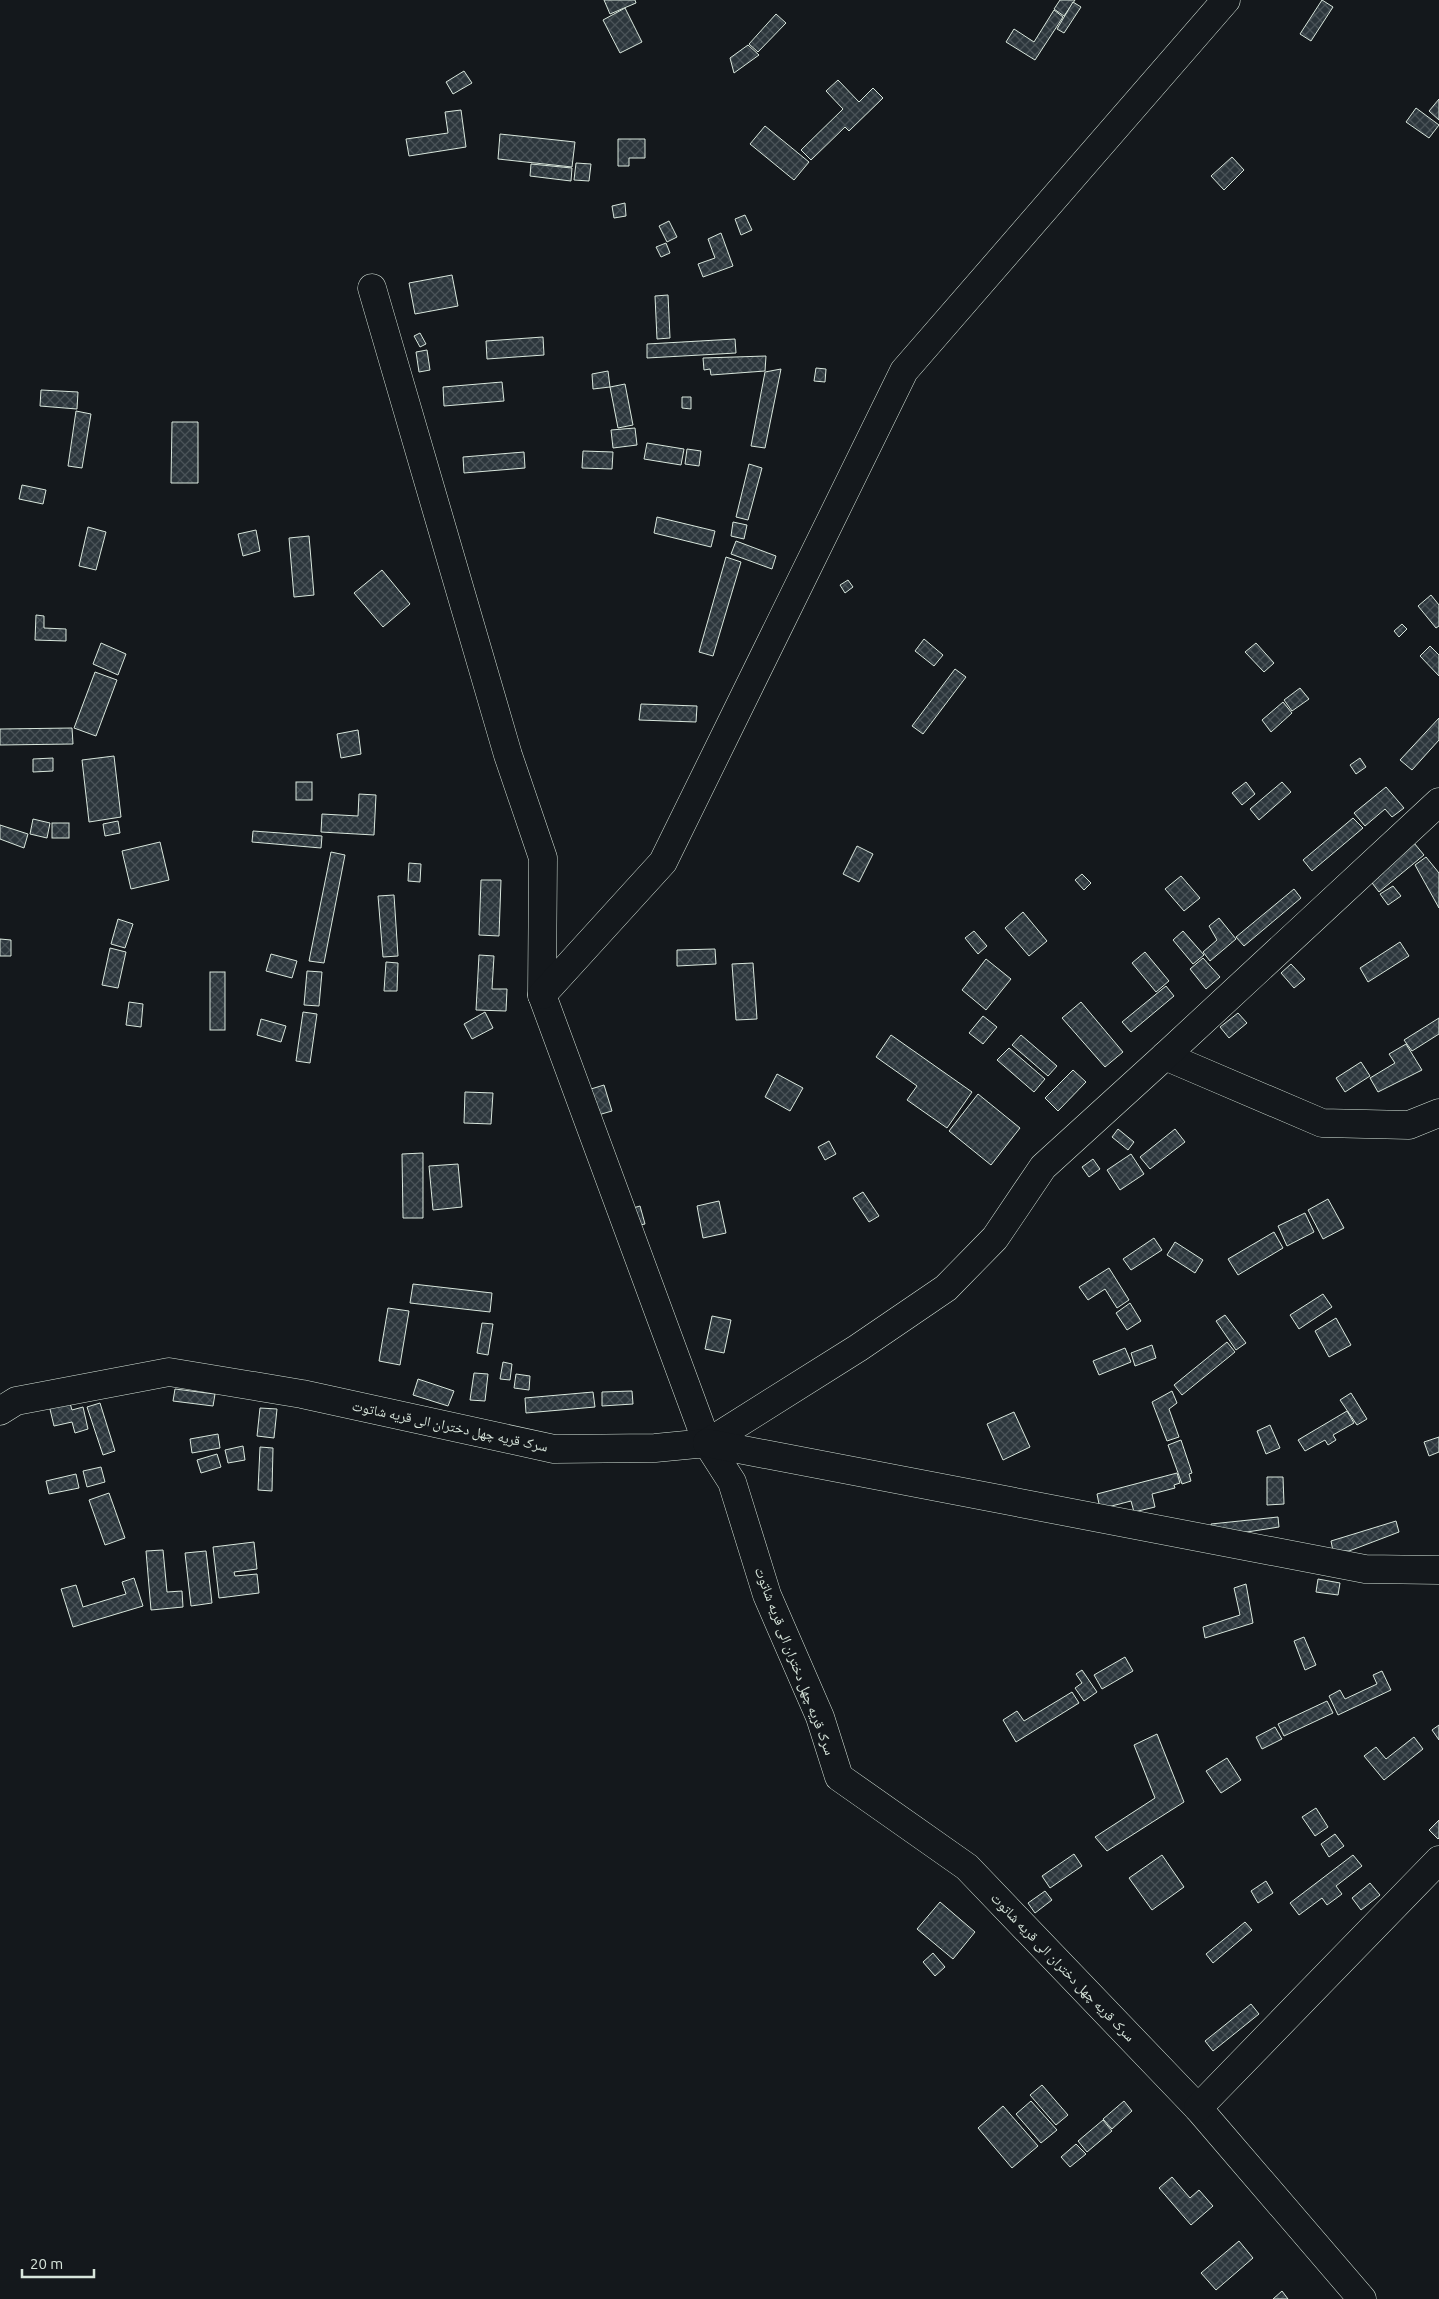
<svg xmlns="http://www.w3.org/2000/svg" width="1439" height="2299" viewBox="0 0 1439 2299" font-family="Ubuntu,'Noto Naskh Arabic',sans-serif">
	<defs>
		<pattern id="building-cross-hatch" width="8" height="8" patternUnits="userSpaceOnUse" patternTransform="scale(1.25)"><rect width="8" height="8" fill="#2c363c"/><path d="M0 0l8 8M0 8l8-8" fill="none" stroke="#4a5358"/></pattern>
	</defs>
	<rect width="100%" height="100%" fill="#14181c"/>
	<g fill="url(#building-cross-hatch)" stroke="#d8e6dc">
		<polygon points="604,0 635,0 636,3 610,14"/>
		<polygon points="1060,0 1075,0 1064,16 1054,9"/>
		<polygon points="1322,0 1333,7 1311,41 1300,34"/>
		<polygon points="1073,2 1081,7 1064,33 1057,29"/>
		<polygon points="625,8 642,42 620,53 603,20"/>
		<polygon points="1054,10 1063,17 1035,60 1006,42 1014,29 1034,42"/>
		<polygon points="776,14 786,23 758,52 749,44"/>
		<polygon points="748,45 759,55 734,73 730,58"/>
		<polygon points="464,71 472,83 453,94 446,82"/>
		<polygon points="838,80 859,102 873,88 883,98 849,131 845,127 811,160 801,150 843,109 826,91"/>
		<polygon points="1439,99 1439,120 1429,111"/>
		<polygon points="1416,108 1439,125 1429,138 1406,122"/>
		<polygon points="461,110 466,147 409,156 406,139 448,133 445,112"/>
		<polygon points="765,126 809,162 794,180 750,144"/>
		<polygon points="500,134 575,142 572,167 498,159"/>
		<polygon points="618,139 645,139 645,158 629,158 629,166 618,166"/>
		<polygon points="1232,157 1244,170 1224,190 1211,176"/>
		<polygon points="576,163 591,164 589,181 574,180"/>
		<polygon points="531,164 572,168 571,181 530,176"/>
		<polygon points="625,203 626,216 614,218 612,206"/>
		<polygon points="745,215 752,230 741,235 735,219"/>
		<polygon points="669,221 677,237 667,242 659,226"/>
		<polygon points="721,233 733,266 703,277 698,264 715,258 708,239"/>
		<polygon points="666,243 670,253 661,257 656,247"/>
		<polygon points="452,275 458,306 415,314 409,283"/>
		<polygon points="668,295 670,338 657,339 655,296"/>
		<polygon points="420,333 426,344 420,347 414,336"/>
		<polygon points="543,337 544,355 487,359 486,341"/>
		<polygon points="735,339 736,353 647,358 647,344"/>
		<polygon points="427,350 430,370 419,372 416,352"/>
		<polygon points="766,356 765,371 711,375 710,369 704,370 703,358"/>
		<polygon points="816,368 826,369 825,382 814,381"/>
		<polygon points="781,369 765,448 751,446 765,372"/>
		<polygon points="608,371 610,387 593,389 592,374"/>
		<polygon points="502,382 504,401 444,406 443,387"/>
		<polygon points="625,384 633,425 618,428 610,387"/>
		<polygon points="41,390 78,392 77,409 40,406"/>
		<polygon points="682,397 691,397 691,409 682,408"/>
		<polygon points="76,411 91,414 82,468 68,466"/>
		<polygon points="172,422 198,422 198,483 171,483"/>
		<polygon points="635,428 637,445 613,448 611,430"/>
		<polygon points="647,443 684,449 681,465 644,459"/>
		<polygon points="687,449 701,451 699,466 685,464"/>
		<polygon points="583,451 613,452 612,469 582,468"/>
		<polygon points="524,452 525,468 464,473 463,457"/>
		<polygon points="749,464 762,468 748,520 736,517"/>
		<polygon points="22,485 46,490 43,504 19,499"/>
		<polygon points="657,517 715,531 711,547 654,533"/>
		<polygon points="733,522 747,525 744,539 731,536"/>
		<polygon points="88,527 106,532 96,570 79,566"/>
		<polygon points="256,530 260,551 243,556 238,534"/>
		<polygon points="309,536 314,595 294,597 289,538"/>
		<polygon points="736,541 776,556 772,569 731,554"/>
		<polygon points="726,557 741,562 713,656 699,652"/>
		<polygon points="382,570 410,604 383,627 354,593"/>
		<polygon points="848,580 853,587 845,593 840,585"/>
		<polygon points="1431,595 1439,605 1439,626 1436,628 1418,606"/>
		<polygon points="36,615 44,616 44,628 66,629 66,641 35,640"/>
		<polygon points="1402,624 1407,629 1399,637 1394,631"/>
		<polygon points="924,639 943,655 934,666 915,651"/>
		<polygon points="101,643 126,654 118,675 93,664"/>
		<polygon points="1256,643 1274,663 1264,672 1245,652"/>
		<polygon points="1430,646 1439,655 1439,676 1420,656"/>
		<polygon points="955,669 966,677 923,734 912,726"/>
		<polygon points="95,672 117,680 96,736 74,728"/>
		<polygon points="1300,688 1309,699 1292,711 1284,700"/>
		<polygon points="1283,702 1292,713 1271,732 1262,720"/>
		<polygon points="641,704 697,706 696,722 639,720"/>
		<polygon points="1439,718 1439,740 1412,770 1400,760"/>
		<polygon points="72,728 73,744 0,745 0,729"/>
		<polygon points="358,730 361,754 341,758 337,734"/>
		<polygon points="114,756 121,817 89,822 82,760"/>
		<polygon points="53,758 53,771 33,772 33,759"/>
		<polygon points="1360,758 1366,767 1356,774 1350,765"/>
		<rect x="296" y="782" width="16" height="18"/>
		<polygon points="1246,782 1255,794 1242,805 1232,793"/>
		<polygon points="1282,782 1291,792 1259,820 1250,809"/>
		<polygon points="1386,787 1404,808 1392,817 1385,809 1365,826 1354,813"/>
		<polygon points="359,794 376,795 374,835 321,832 322,814 358,816"/>
		<polygon points="1353,818 1363,828 1312,871 1303,860"/>
		<polygon points="33,819 50,823 47,838 30,834"/>
		<polygon points="118,821 120,833 105,836 103,824"/>
		<rect x="52" y="823" width="17" height="15"/>
		<polygon points="0,825 28,834 24,848 0,839"/>
		<polygon points="253,831 322,836 321,848 252,842"/>
		<polygon points="160,842 169,880 131,889 122,851"/>
		<polygon points="1414,843 1424,855 1379,892 1369,879"/>
		<polygon points="857,846 873,854 859,882 843,874"/>
		<polygon points="331,852 345,855 324,963 309,961"/>
		<polygon points="1426,857 1439,873 1439,908 1415,865"/>
		<polygon points="409,863 421,864 420,882 408,881"/>
		<polygon points="1082,874 1091,883 1084,890 1075,880"/>
		<polygon points="1181,876 1200,898 1184,911 1165,889"/>
		<polygon points="481,880 501,880 499,936 479,935"/>
		<polygon points="1393,886 1401,896 1388,905 1380,894"/>
		<polygon points="1294,889 1301,898 1244,946 1236,937"/>
		<polygon points="394,895 398,956 383,957 378,896"/>
		<polygon points="1023,912 1047,941 1029,956 1005,928"/>
		<polygon points="1219,918 1236,939 1210,961 1203,952 1217,940 1209,926"/>
		<polygon points="118,919 133,924 125,948 111,944"/>
		<polygon points="974,931 987,946 978,954 965,938"/>
		<polygon points="1183,931 1204,955 1193,964 1173,940"/>
		<polygon points="0,939 11,940 11,956 0,956"/>
		<polygon points="1400,942 1409,956 1368,982 1360,968"/>
		<polygon points="110,948 126,952 118,988 102,985"/>
		<polygon points="715,949 716,964 677,966 677,950"/>
		<polygon points="1145,952 1169,981 1156,992 1132,963"/>
		<polygon points="271,954 297,961 292,978 266,971"/>
		<polygon points="479,955 494,956 492,989 507,989 506,1011 476,1010"/>
		<polygon points="1203,958 1220,977 1206,989 1190,969"/>
		<polygon points="986,959 1011,979 986,1010 962,990"/>
		<polygon points="386,962 398,963 397,991 384,991"/>
		<polygon points="753,963 757,1019 736,1020 732,964"/>
		<polygon points="1291,964 1305,979 1294,988 1281,973"/>
		<polygon points="307,971 322,972 319,1006 304,1005"/>
		<rect x="210" y="972" width="15" height="58"/>
		<polygon points="1166,986 1174,996 1131,1032 1122,1022"/>
		<polygon points="129,1002 143,1004 141,1027 126,1025"/>
		<polygon points="1081,1002 1123,1052 1105,1067 1062,1018"/>
		<polygon points="303,1012 317,1014 310,1063 296,1061"/>
		<polygon points="485,1012 493,1028 472,1039 464,1024"/>
		<polygon points="1238,1013 1247,1023 1229,1038 1220,1027"/>
		<polygon points="983,1016 997,1027 983,1044 969,1033"/>
		<polygon points="1439,1018 1439,1034 1412,1051 1404,1040"/>
		<polygon points="261,1019 286,1026 281,1042 257,1035"/>
		<polygon points="891,1035 972,1092 947,1128 907,1100 917,1086 876,1057"/>
		<polygon points="1021,1035 1057,1066 1048,1076 1012,1045"/>
		<polygon points="1406,1044 1422,1070 1378,1092 1370,1078 1395,1063 1389,1054"/>
		<polygon points="1009,1048 1045,1079 1034,1092 997,1060"/>
		<polygon points="1361,1062 1370,1076 1345,1092 1336,1078"/>
		<polygon points="1073,1070 1086,1082 1058,1111 1045,1098"/>
		<polygon points="777,1074 803,1088 790,1111 765,1097"/>
		<polygon points="604,1085 612,1111 598,1115 591,1089"/>
		<polygon points="465,1092 493,1093 491,1124 464,1123"/>
		<polygon points="978,1094 1020,1128 991,1165 949,1131"/>
		<polygon points="1118,1129 1134,1142 1128,1150 1112,1137"/>
		<polygon points="1175,1129 1185,1142 1150,1169 1140,1157"/>
		<polygon points="829,1141 836,1154 825,1160 818,1147"/>
		<polygon points="423,1153 423,1218 403,1218 402,1154"/>
		<polygon points="1131,1154 1144,1174 1120,1190 1107,1170"/>
		<polygon points="1093,1159 1100,1169 1089,1177 1082,1167"/>
		<polygon points="458,1164 462,1207 433,1210 429,1166"/>
		<polygon points="863,1192 879,1216 869,1222 853,1198"/>
		<polygon points="1328,1199 1344,1228 1323,1239 1308,1210"/>
		<polygon points="719,1201 726,1233 703,1238 697,1206"/>
		<polygon points="640,1206 645,1224 630,1227 626,1210"/>
		<polygon points="1305,1213 1314,1232 1287,1246 1278,1226"/>
		<polygon points="1274,1232 1283,1248 1238,1275 1228,1259"/>
		<polygon points="1154,1238 1162,1250 1131,1270 1123,1259"/>
		<polygon points="1175,1242 1203,1260 1195,1273 1167,1255"/>
		<polygon points="1109,1268 1129,1300 1117,1308 1105,1289 1088,1300 1079,1287"/>
		<polygon points="413,1284 492,1293 490,1312 410,1303"/>
		<polygon points="1323,1294 1332,1307 1299,1329 1290,1315"/>
		<polygon points="1130,1303 1141,1321 1127,1330 1116,1313"/>
		<polygon points="388,1308 409,1311 400,1365 379,1361"/>
		<polygon points="1225,1315 1246,1343 1236,1350 1216,1321"/>
		<polygon points="712,1316 731,1320 724,1353 705,1349"/>
		<polygon points="1336,1318 1351,1345 1329,1357 1315,1331"/>
		<polygon points="482,1323 493,1324 488,1355 477,1353"/>
		<polygon points="1227,1342 1235,1352 1182,1395 1174,1385"/>
		<polygon points="1152,1345 1156,1358 1135,1366 1131,1353"/>
		<polygon points="1125,1348 1131,1362 1099,1375 1093,1361"/>
		<polygon points="503,1362 512,1364 510,1380 500,1379"/>
		<polygon points="474,1373 488,1374 485,1401 470,1400"/>
		<polygon points="516,1374 530,1376 529,1390 514,1388"/>
		<polygon points="418,1379 454,1391 448,1406 413,1395"/>
		<polygon points="175,1389 215,1394 213,1406 173,1401"/>
		<polygon points="632,1391 633,1404 602,1406 602,1392"/>
		<polygon points="1172,1391 1177,1403 1169,1409 1179,1437 1167,1441 1152,1402"/>
		<polygon points="593,1392 595,1407 526,1413 525,1398"/>
		<polygon points="1351,1393 1367,1419 1357,1425 1340,1400"/>
		<polygon points="69,1400 72,1410 83,1407 88,1429 75,1433 72,1422 54,1426 49,1405"/>
		<polygon points="100,1403 115,1451 103,1455 87,1407"/>
		<polygon points="260,1408 277,1409 274,1438 257,1436"/>
		<polygon points="1347,1411 1354,1423 1333,1435 1336,1440 1328,1445 1325,1440 1305,1451 1298,1440"/>
		<polygon points="1014,1412 1030,1447 1003,1460 987,1424"/>
		<polygon points="1270,1425 1280,1448 1266,1454 1257,1431"/>
		<polygon points="218,1434 220,1448 192,1453 190,1439"/>
		<polygon points="1439,1437 1439,1452 1429,1456 1424,1442"/>
		<polygon points="1181,1440 1192,1473 1189,1474 1191,1481 1182,1484 1168,1445"/>
		<polygon points="243,1446 245,1460 228,1463 225,1450"/>
		<polygon points="260,1447 273,1448 272,1491 258,1490"/>
		<polygon points="217,1454 221,1467 201,1473 197,1460"/>
		<polygon points="101,1467 105,1482 87,1487 83,1471"/>
		<polygon points="1177,1473 1180,1483 1174,1485 1175,1488 1152,1494 1155,1507 1134,1512 1131,1501 1100,1509 1097,1494"/>
		<polygon points="76,1474 79,1488 49,1494 46,1481"/>
		<polygon points="1267,1477 1283,1477 1284,1504 1267,1505"/>
		<polygon points="109,1493 125,1538 105,1545 89,1500"/>
		<polygon points="1278,1517 1279,1527 1247,1532 1212,1534 1211,1524"/>
		<polygon points="1396,1521 1399,1532 1349,1551 1333,1551 1331,1541"/>
		<polygon points="254,1542 257,1569 234,1572 235,1576 257,1574 259,1593 219,1598 213,1547"/>
		<polygon points="163,1550 167,1592 182,1591 183,1607 151,1610 146,1551"/>
		<polygon points="206,1551 212,1603 191,1606 185,1553"/>
		<polygon points="134,1578 143,1606 73,1627 61,1589 76,1585 83,1607 126,1594 122,1582"/>
		<polygon points="1318,1579 1340,1583 1338,1595 1316,1592"/>
		<polygon points="1246,1584 1253,1623 1205,1638 1203,1627 1240,1615 1234,1588"/>
		<polygon points="1304,1637 1316,1665 1305,1670 1294,1641"/>
		<polygon points="1125,1657 1133,1671 1102,1689 1094,1675"/>
		<polygon points="1082,1670 1097,1692 1084,1701 1075,1688 1082,1683 1076,1674"/>
		<polygon points="1382,1671 1391,1690 1338,1715 1329,1696 1340,1690 1345,1699 1377,1684 1373,1675"/>
		<polygon points="1072,1692 1079,1703 1016,1742 1003,1720 1017,1711 1024,1721"/>
		<polygon points="1327,1701 1333,1713 1284,1736 1278,1724"/>
		<polygon points="1439,1725 1439,1740 1432,1730"/>
		<polygon points="1275,1727 1282,1739 1262,1749 1256,1737"/>
		<polygon points="1157,1734 1184,1802 1107,1851 1095,1837 1155,1798 1134,1745"/>
		<polygon points="1414,1737 1423,1749 1384,1780 1364,1756 1376,1747 1386,1759"/>
		<polygon points="1227,1758 1241,1780 1221,1793 1206,1771"/>
		<polygon points="1316,1808 1328,1827 1315,1836 1302,1817"/>
		<polygon points="1439,1820 1439,1838 1438,1839 1429,1830"/>
		<polygon points="1335,1834 1344,1846 1329,1857 1321,1844"/>
		<polygon points="1074,1854 1082,1866 1050,1888 1042,1876"/>
		<polygon points="1162,1855 1184,1887 1152,1910 1129,1878"/>
		<polygon points="1353,1855 1362,1866 1336,1886 1342,1894 1327,1905 1322,1898 1299,1915 1290,1903"/>
		<polygon points="1266,1881 1273,1893 1258,1903 1251,1891"/>
		<polygon points="1370,1883 1380,1895 1361,1910 1352,1898"/>
		<polygon points="1045,1891 1052,1900 1035,1913 1028,1903"/>
		<polygon points="940,1902 975,1932 953,1959 917,1929"/>
		<polygon points="1245,1922 1252,1930 1213,1963 1206,1954"/>
		<polygon points="933,1953 945,1967 935,1976 923,1962"/>
		<polygon points="1251,2004 1259,2014 1213,2051 1205,2041"/>
		<polygon points="1042,2085 1068,2115 1056,2125 1030,2095"/>
		<polygon points="1031,2101 1057,2130 1041,2143 1016,2114"/>
		<polygon points="1124,2101 1132,2111 1112,2129 1103,2119"/>
		<polygon points="1003,2106 1038,2146 1012,2168 978,2128"/>
		<polygon points="1103,2120 1112,2131 1087,2152 1078,2141"/>
		<polygon points="1076,2144 1086,2154 1070,2167 1061,2157"/>
		<polygon points="1172,2177 1190,2198 1199,2190 1213,2206 1191,2225 1159,2188"/>
		<polygon points="1239,2241 1253,2258 1216,2290 1201,2273"/>
		<polygon points="1282,2291 1288,2299 1273,2299"/>
	</g>
	<g fill="none" stroke-linecap="round" stroke-linejoin="round">
		<defs>
			<g id="minor">
				<polyline points="372,288 508,755 543,858 542,995 707,1443"/>
				<polyline points="542,995 663,862 904,371 1226,0"/>
				<polyline points="1165,1056 1322,1123 1409,1125 1439,1113"/>
				<polyline points="0,1411 16,1401 169,1372 302,1394 554,1449 655,1448 707,1443 732,1482 767,1595 820,1717 839,1777 967,1867 1198,2108 1362,2299"/>
				<polyline points="707,1443 858,1348 946,1288 995,1238 1043,1167 1165,1056 1439,802"/>
				<polyline points="707,1443 1365,1569 1439,1570"/>
				<polyline points="1198,2108 1439,1860"/>
			</g>
		</defs>
		<use href="#minor" stroke="#d8e6dc" stroke-width="29"/>
		<use href="#minor" stroke="#14181c" stroke-width="28"/>
	</g>
	<g text-anchor="middle" stroke-width="4" stroke-linejoin="round" paint-order="stroke">
		<g font-size="14" fill="#d8e6dc" stroke="#14181c">
			<text transform="translate(450 1426) rotate(12)" y="5">سرک قریه چهل دختران الی قریه شاتوت</text>
			<text transform="translate(795 1661) rotate(69)" y="5">سرک قریه چهل دختران الی قریه شاتوت</text>
			<text transform="translate(1063 1967) rotate(46)" y="5">سرک قریه چهل دختران الی قریه شاتوت</text>
		</g>
	</g>
	<path d="M22 2269v8h72v-8" fill="none" stroke="#d8e6dc" stroke-width="2.5"/>
	<text x="30" y="2269" font-size="15" fill="#d8e6dc" stroke="#14181c" stroke-width="4" paint-order="stroke">20 m</text>
</svg>
